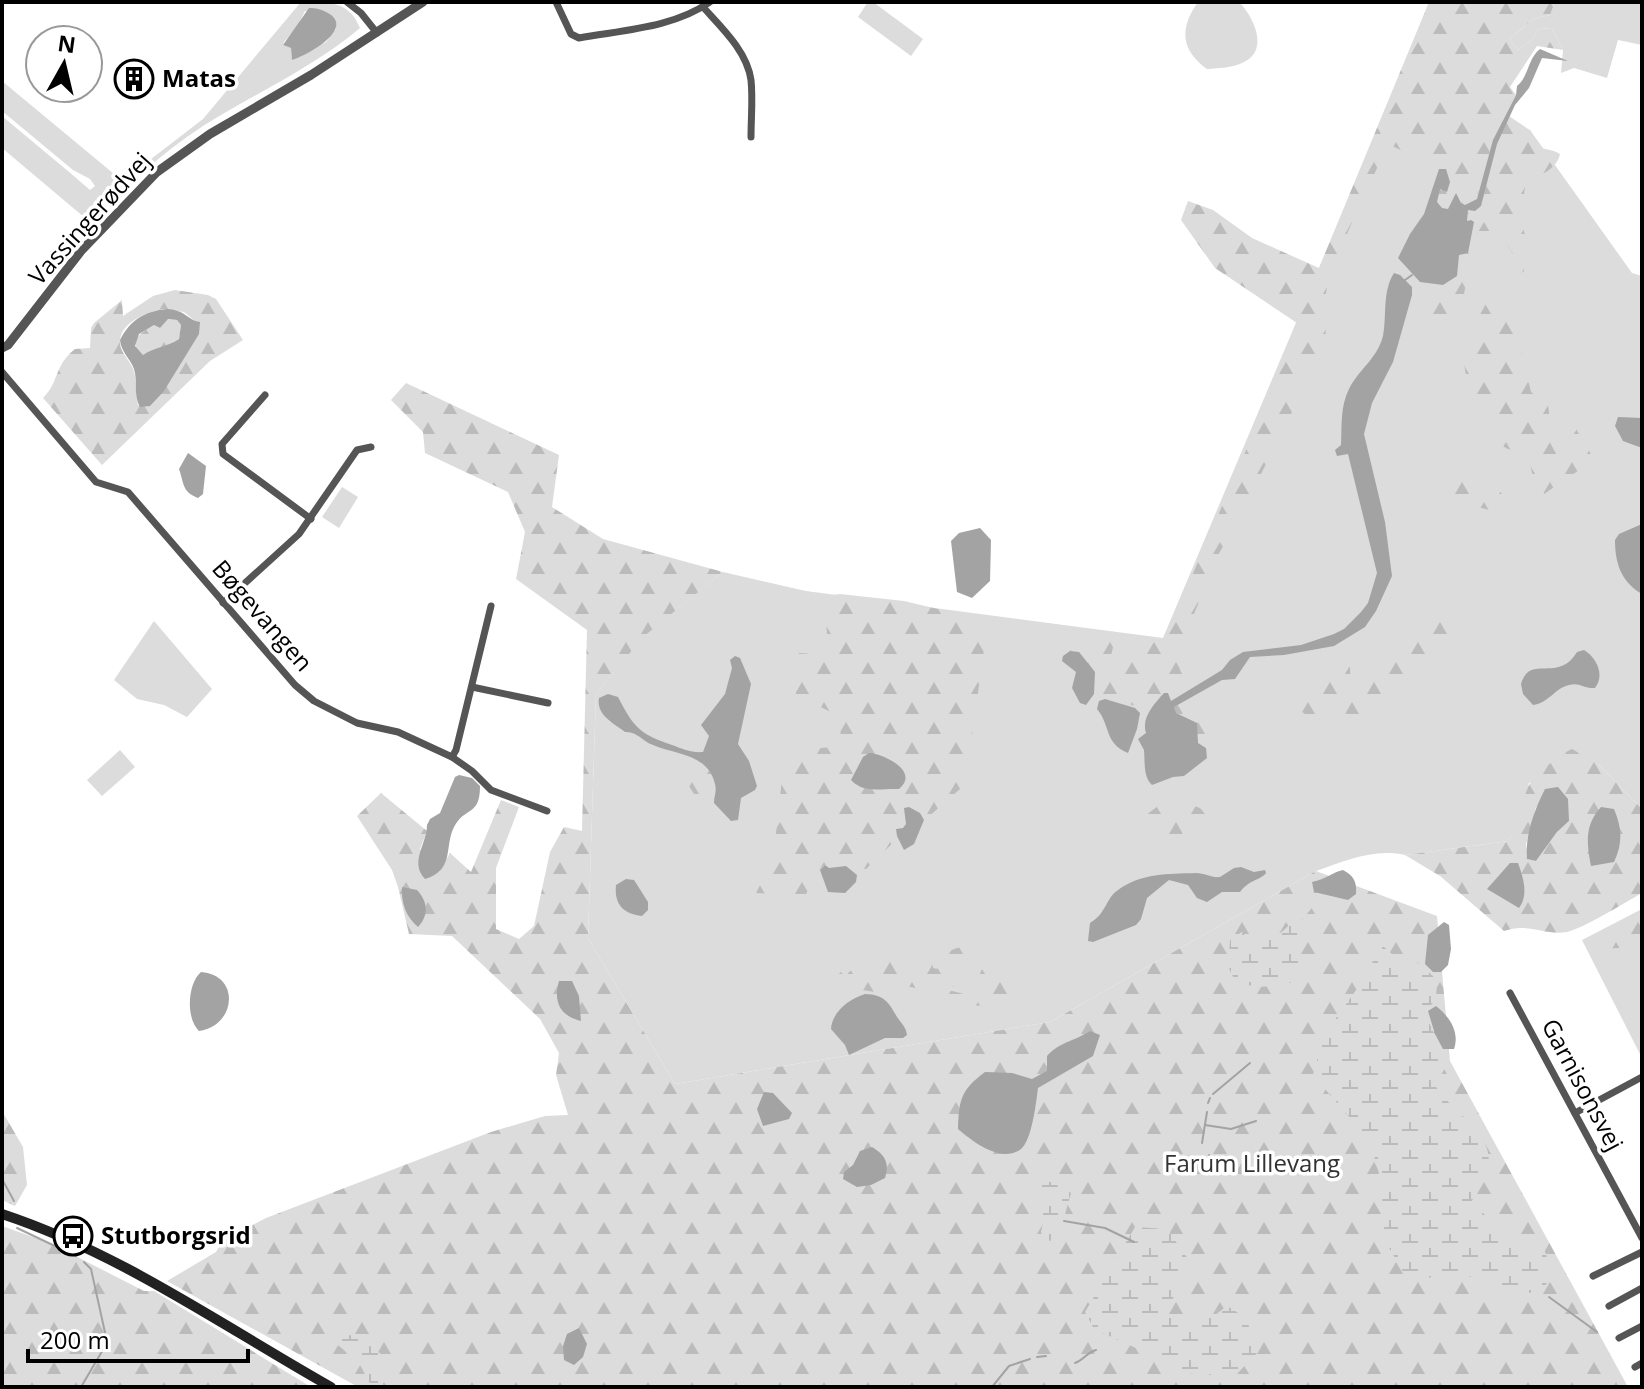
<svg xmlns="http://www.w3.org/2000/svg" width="1644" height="1389" viewBox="0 0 1644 1389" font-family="'Open Sans',sans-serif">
	<defs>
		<pattern id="forest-firs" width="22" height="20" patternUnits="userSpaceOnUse" patternTransform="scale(2)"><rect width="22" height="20" fill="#dcdcdc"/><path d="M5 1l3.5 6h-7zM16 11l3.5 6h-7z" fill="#bbb"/></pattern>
		<pattern id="wetland-marsh" width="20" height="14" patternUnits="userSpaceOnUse" patternTransform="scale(2)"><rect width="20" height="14" fill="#dcdcdc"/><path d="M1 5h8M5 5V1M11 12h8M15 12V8" fill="none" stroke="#bbb"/></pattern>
	</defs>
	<rect width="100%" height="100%" fill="#fff"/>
	<g fill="#dcdcdc" fill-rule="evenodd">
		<path d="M 301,2 C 327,2 349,0 360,28 C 313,68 255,93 203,126 C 161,153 126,187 91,223 L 2,148 L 2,116 L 75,177 L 90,190 L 95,186 L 90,179 L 73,170 L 2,111 L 2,81 L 114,174 L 129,176 L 203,119 ZM 305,11 L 333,17 L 336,29 L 326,42 L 292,59 L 291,48 L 283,45 L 284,42 L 297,27 Z"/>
		<polygon points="868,2 873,2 923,39 911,56 858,17"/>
		<path d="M 1198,2 L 1239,2 C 1253,16 1270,50 1244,62 C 1233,68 1219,68 1207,69 C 1181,50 1179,29 1198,2 Z"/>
		<polygon points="1555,2 1642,2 1642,45 1618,40 1607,78 1574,68 1561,73 1563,50 1552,29 1539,28 1531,41 1518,50 1510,39 1533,19 1550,15"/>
		<path d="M 1395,88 L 1530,130 L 1632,273 L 1642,276 L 1642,809 L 1598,764 L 1529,783 L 1517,827 L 1508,841 L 1405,855 C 1374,848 1345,861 1316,871 L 1050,1022 L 675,1084 L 588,938 L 596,694 L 642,637 L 723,572 L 806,591 L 1163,638 Z"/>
		<polygon points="342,487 358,497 339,528 322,517"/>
		<polygon points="154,621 212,689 187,717 164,705 137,699 114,680"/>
		<polygon points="120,750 135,767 102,796 87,780"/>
		<polygon points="1642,909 1642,1058 1582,940"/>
	</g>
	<g fill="url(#forest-firs)" fill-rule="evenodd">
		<polygon points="1429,2 1555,2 1550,15 1533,19 1510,39 1518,50 1531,41 1539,28 1552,29 1563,50 1537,46 1510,87 1516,95 1493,140 1477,197 1469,205 1461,203 1458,195 1454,195 1449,209 1442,208 1436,197 1438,189 1442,190 1450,182 1447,171 1440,167 1434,184 1433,168 1430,164 1388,144 1329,273 1324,307 1326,338 1316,364 1254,488 1238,513 1235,526 1211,567 1210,575 1178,653 1180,670 1190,688 1171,701 1164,693 1150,710 1114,700 1102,700 1103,677 1095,672 1079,652 1070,651 1077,634 1115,639 1109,664 1118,667 1126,640 1163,643 1300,325 1215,268 1181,220 1188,201 1213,210 1252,238 1319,268"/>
		<path d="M 1509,116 L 1531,131 C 1531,154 1545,145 1560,154 C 1557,169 1540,176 1526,181 L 1520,219 L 1526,238 L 1524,271 L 1519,275 L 1516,273 L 1515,258 L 1500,231 L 1478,231 L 1463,298 L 1456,307 L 1433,324 L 1422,282 L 1436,286 L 1448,283 L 1458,270 L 1459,255 L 1468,253 L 1473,220 L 1467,222 L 1468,210 L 1475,211 L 1481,205 L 1497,144 Z"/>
		<path d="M 175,290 L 208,295 L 216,299 L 243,340 L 210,361 L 102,465 L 43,398 C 60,381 53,367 75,349 L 90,348 L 91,328 L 94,323 L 122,300 L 123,316 L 153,296 ZM 163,309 L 184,312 L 195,321 C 188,354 172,383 149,406 L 138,405 C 135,394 137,383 134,372 C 132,362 120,353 120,343 C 119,322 148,312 163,309 Z"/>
		<path d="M 1491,297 L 1503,300 L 1523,357 L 1531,392 L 1548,405 L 1550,420 L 1538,432 L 1547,437 L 1560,461 L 1577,451 L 1571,438 L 1577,429 L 1594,460 L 1544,494 L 1532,473 L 1528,453 L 1508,449 L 1491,440 L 1490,412 L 1476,408 C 1472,392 1463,374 1464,356 C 1464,345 1483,306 1491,297 Z"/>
		<path d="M 166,319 L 177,320 L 181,325 L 179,339 L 165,348 L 143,355 L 136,348 C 134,335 144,331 154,325 L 160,328 Z"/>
		<polygon points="406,383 559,455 552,507 603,539 723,572 643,637 596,694 588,938 675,1084 1050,1022 1316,871 1437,916 1450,1061 1628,1387 358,1387 167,1281 216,1252 221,1243 233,1235 266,1218 491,1132 545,1116 568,1115 556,1075 559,1053 540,1019 452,936 409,934 398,887 392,870 357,816 381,793 427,831 420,849 439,872 450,853 471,872 501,800 519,807 496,868 496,929 519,939 534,926 550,852 564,827 582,831 587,630 516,579 525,532 508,492 425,453 423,432 391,400"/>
		<path d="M 1459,478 C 1483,479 1499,480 1507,506 L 1505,512 C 1487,510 1461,506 1451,490 Z"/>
		<polygon points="840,594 904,601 988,621 973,729 960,789 926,819 920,813 906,821 903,828 898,828 898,838 866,869 825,865 818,871 805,896 756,893 773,860 784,761 796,760 809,749 833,747 841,739 839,716 796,695 794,669 799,653 828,655 825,596"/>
		<path d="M 1447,613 L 1459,622 L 1453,643 L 1362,732 L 1346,713 L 1342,721 C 1325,724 1303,718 1294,703 L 1302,684 L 1346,661 L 1350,668 L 1351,690 C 1384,673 1398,649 1415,617 L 1434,626 Z"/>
		<polygon points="1195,696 1206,713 1213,738 1200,744 1193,719 1176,713 1173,707"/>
		<path d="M 1572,749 L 1598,764 L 1642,809 L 1642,893 C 1624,903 1584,928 1567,932 C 1544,936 1528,922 1504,931 L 1440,876 L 1405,855 L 1508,841 C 1520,824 1520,806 1528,787 C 1533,776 1561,753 1572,749 ZM 1536,807 L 1569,821 L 1557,832 L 1536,861 L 1528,859 L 1526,844 Z"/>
		<path d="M 684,755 C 704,762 721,775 713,797 L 697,797 C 687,786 680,770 684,755 Z"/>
		<path d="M 1178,800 L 1200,808 L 1207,816 C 1191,825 1176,842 1158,846 L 1146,832 L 1145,816 L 1163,802 Z"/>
		<polygon points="1642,917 1642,943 1637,947 1601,949 1597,942"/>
		<path d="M 962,947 L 975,952 L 974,958 L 952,965 L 954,987 L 949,987 L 948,990 L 964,994 L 974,986 L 984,965 L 988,968 L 999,967 L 1007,975 L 1007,992 L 1011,998 L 1010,1004 L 1000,1003 L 995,1008 L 990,1003 C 980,1008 952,1006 941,999 L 942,988 L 939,981 L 930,979 L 920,989 L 906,986 L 889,994 L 862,990 L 852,994 L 834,993 L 831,989 L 838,974 L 841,972 L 845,977 L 850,971 L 859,971 L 868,961 L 887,959 L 892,963 L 910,958 L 913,962 L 927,960 L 932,961 L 933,968 L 937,969 C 942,957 948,949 962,947 Z"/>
		<polygon points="2,1111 23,1147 27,1185 15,1206 2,1200"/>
		<polygon points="2,1226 50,1243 144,1291 154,1291 311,1387 2,1387"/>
	</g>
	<g fill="url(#wetland-marsh)">
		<path d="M 1314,892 L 1325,894 C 1318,902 1304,915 1299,925 C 1293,941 1303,962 1299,979 C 1284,987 1238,994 1230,971 C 1227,962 1230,949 1230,939 L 1242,932 L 1246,937 C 1252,938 1260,939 1266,939 C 1287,936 1303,907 1314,892 Z"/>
		<path d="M 1382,945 L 1405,966 L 1419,963 L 1437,980 L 1436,1000 L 1424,1012 L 1448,1063 L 1435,1085 C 1449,1111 1495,1132 1488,1166 C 1485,1178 1477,1190 1472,1201 L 1525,1259 L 1544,1249 C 1550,1263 1551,1276 1544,1289 L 1506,1299 L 1461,1271 L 1409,1282 L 1385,1241 L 1381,1181 L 1370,1141 L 1313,1075 L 1324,1035 L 1359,986 Z"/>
		<polygon points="1042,1182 1051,1182 1071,1193 1060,1232 1050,1241 1043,1238 1041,1232 1044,1217 1035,1189"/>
		<path d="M 1135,1227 L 1167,1229 L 1193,1266 L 1164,1313 C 1193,1326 1202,1326 1227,1306 L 1246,1318 L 1258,1352 L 1235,1376 L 1193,1374 L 1094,1329 L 1085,1312 Z"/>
		<polygon points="340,1334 356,1336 381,1354 383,1387 376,1387 369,1382 359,1363 338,1345"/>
	</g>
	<g fill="#a3a3a3" fill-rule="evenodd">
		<path d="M 309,8 C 316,8 321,9 328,13 C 356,29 306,56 292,60 L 291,48 L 283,45 Z"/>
		<path d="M 1540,49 L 1568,61 L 1542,58 L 1529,88 L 1515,105 L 1497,144 L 1481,206 L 1475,211 L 1468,210 L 1467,221 L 1471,220 L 1474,222 L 1468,253 L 1459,255 L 1457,276 L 1443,285 L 1420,282 L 1398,258 L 1410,234 L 1424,214 L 1439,169 L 1446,169 L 1450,182 L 1447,192 L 1440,189 L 1437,202 L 1442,208 L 1448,209 L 1456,193 L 1461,203 L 1465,205 L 1477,199 L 1493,140 L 1516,95 L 1517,86 C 1529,76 1528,58 1540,49 Z"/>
		<path d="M 1394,273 L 1400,275 L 1412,287 L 1412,295 L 1393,362 L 1372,403 L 1364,434 L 1385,522 L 1392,576 L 1376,611 L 1365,627 L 1334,646 L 1284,655 L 1250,657 L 1235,679 L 1222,680 L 1174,707 L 1176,713 L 1197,723 L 1198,743 L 1206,748 L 1207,758 L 1184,776 L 1173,777 L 1152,785 C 1143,777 1145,760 1144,750 L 1138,739 L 1146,733 C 1141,718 1154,704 1164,693 L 1168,693 L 1171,701 L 1222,670 L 1230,660 L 1243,652 L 1301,645 L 1334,634 L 1344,629 L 1361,612 L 1368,603 L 1377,573 L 1348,454 L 1337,456 L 1335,450 L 1341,445 C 1342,426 1340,407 1349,389 C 1359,369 1377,359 1383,336 C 1387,315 1382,292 1394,273 Z"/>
		<path d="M 167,309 C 186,310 187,320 200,322 L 199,334 L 164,391 L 150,406 L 140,407 C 133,395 138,382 134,369 C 130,358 121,352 120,340 C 130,320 145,311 167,309 ZM 168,319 L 177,320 L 181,325 L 179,339 C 167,347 155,347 143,355 L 135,346 L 139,334 L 154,325 L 160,328 Z"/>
		<polygon points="1618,417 1642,418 1642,448 1623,441 1615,426"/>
		<path d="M 188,453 L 206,466 L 203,494 L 198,498 C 182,492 184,483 179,469 Z"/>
		<path d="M 1642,524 L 1642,594 C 1621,582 1615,563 1615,540 L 1619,534 Z"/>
		<polygon points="980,528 991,540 990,581 972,598 957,592 951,541 959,533"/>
		<path d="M 1584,650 C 1597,658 1605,675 1595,688 C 1585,689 1579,682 1569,685 C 1555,688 1549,703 1533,705 L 1523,694 L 1521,684 C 1530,653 1558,684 1577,652 Z"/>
		<polygon points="1070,651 1079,652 1095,672 1094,694 1086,705 1080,703 1072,688 1076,672 1062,661 1063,656"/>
		<path d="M 735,656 L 740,658 L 751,684 L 738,744 L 749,761 L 757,786 L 755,790 L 741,798 L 738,820 L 731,821 L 714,803 C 714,796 717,791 715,784 C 708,754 677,755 653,745 C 642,741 637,731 625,732 C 613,723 596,715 599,698 L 608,694 L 618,697 C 634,728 640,734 672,745 C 683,749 691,753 703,752 L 709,736 L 701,725 L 725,694 L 732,668 L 730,660 Z"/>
		<path d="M 1105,699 L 1135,708 L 1140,713 L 1137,729 L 1128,753 C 1104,743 1111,726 1097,709 L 1099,701 Z"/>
		<path d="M 869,753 C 885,754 920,772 899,789 C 881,788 864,794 851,780 L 863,757 Z"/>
		<path d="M 459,775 L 472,778 L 480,786 C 480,817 465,806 454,827 C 444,847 455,870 425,879 C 409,862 427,844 427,825 L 430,819 L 440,813 L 455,777 Z"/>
		<path d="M 1558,787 L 1568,799 L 1569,821 L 1557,832 L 1536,861 L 1527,859 C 1525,834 1534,811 1545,789 Z"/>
		<polygon points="909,807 920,813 924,820 914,844 904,850 897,836 896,829 903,828 906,824 904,808"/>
		<path d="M 1601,807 L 1614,809 C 1622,828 1623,843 1614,862 L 1591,866 C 1587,843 1584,826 1601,807 Z"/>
		<path d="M 1510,863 L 1518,863 C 1523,877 1529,895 1519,908 L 1487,889 Z"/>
		<polygon points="825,865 829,868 846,866 857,875 856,882 845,893 828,892 820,870"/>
		<path d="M 1241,867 L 1254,872 L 1265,870 L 1266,873 C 1261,880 1250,879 1240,892 L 1222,892 L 1207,902 L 1197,898 L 1188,885 L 1169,880 L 1147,898 L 1141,919 L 1136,925 L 1093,942 L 1088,941 L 1090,923 C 1107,913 1105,899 1118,890 C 1141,873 1168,874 1196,873 C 1205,873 1211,878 1220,877 L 1234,868 Z"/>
		<path d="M 1343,870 C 1354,876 1357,882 1356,894 L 1348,900 L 1314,892 L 1312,882 C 1326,879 1333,872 1343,870 Z"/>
		<path d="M 626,879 L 634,880 L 648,902 L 648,910 L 642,916 C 623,914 614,904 616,885 Z"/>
		<path d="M 402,887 L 417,890 C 428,902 429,915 418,927 C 406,917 401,903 402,887 Z"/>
		<polygon points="1444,922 1449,925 1451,949 1448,965 1441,972 1433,972 1425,964 1428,935"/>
		<path d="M 201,972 C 241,975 236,1026 199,1031 C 186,1019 187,984 201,972 Z"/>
		<path d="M 559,981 L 572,981 L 579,996 L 581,1021 C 560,1016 553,1002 559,981 Z"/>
		<path d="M 865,994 C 884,995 888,1001 897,1017 C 902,1024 906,1027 907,1035 L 903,1038 L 885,1038 L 849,1055 L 845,1045 L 831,1029 C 832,1012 849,999 865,994 Z"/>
		<path d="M 1436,1006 C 1449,1016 1460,1032 1454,1049 L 1443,1049 L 1435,1034 L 1428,1011 Z"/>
		<path d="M 1090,1031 L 1100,1035 L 1093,1056 L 1038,1088 C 1036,1103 1032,1140 1021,1149 C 1001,1164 972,1141 958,1129 C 959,1099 961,1090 985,1072 L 1012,1073 L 1032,1079 L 1047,1071 L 1047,1056 C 1061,1041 1073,1042 1090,1031 Z"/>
		<polygon points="764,1092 773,1093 792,1113 789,1119 763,1126 757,1109"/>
		<path d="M 872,1147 C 885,1155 890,1163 885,1178 L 871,1185 L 857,1187 L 843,1179 L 844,1172 L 853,1165 L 860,1151 Z"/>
		<polygon points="579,1328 587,1344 583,1357 574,1365 564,1360 563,1346 567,1334"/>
	</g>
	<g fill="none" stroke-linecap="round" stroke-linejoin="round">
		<g stroke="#a3a3a3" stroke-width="2">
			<polyline points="1405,280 1412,275"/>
			<polyline points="1213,1094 1250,1063"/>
			<polyline points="1208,1103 1210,1098"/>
			<polyline points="1205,1125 1231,1129 1256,1121"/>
			<polyline points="1202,1143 1207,1112"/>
			<polyline points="1209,1155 1217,1168"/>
			<polyline points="2,1179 14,1201"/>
			<polyline points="1064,1221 1105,1228 1134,1242"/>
			<polyline points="17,1228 76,1256"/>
			<polyline points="1549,1297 1597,1332"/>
			<polyline points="1037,1357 1046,1356"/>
			<path d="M 1075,1363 C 1084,1360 1086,1353 1096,1350"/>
			<polyline points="81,1387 104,1348 106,1337 91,1269 84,1262"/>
			<polyline points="992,1387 1009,1366 1030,1359"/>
		</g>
		<g stroke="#555" stroke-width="7">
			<polyline points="347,2 361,13 377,33"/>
			<path d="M 556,2 L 571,34 L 579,38 C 623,30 673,28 710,2"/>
			<path d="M 703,7 C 721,27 747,51 751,80 C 753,98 751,118 751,137"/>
			<polyline points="2,372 96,482 128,492 295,685 314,701 357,723 398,732 452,757 472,771 491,790 547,811"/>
			<polyline points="265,395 222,444 223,454 311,519"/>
			<polyline points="223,603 299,534 357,450 371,447"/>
			<polyline points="472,687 548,703"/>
			<polyline points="452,757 456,750 491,606"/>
			<polyline points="1510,993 1642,1238"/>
			<polyline points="1575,1113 1642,1077"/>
			<polyline points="1593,1276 1642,1252"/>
			<polyline points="1609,1306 1642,1288"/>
			<polyline points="1619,1338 1642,1326"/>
			<polyline points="1635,1367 1642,1363"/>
		</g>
		<polyline stroke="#555" stroke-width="9" points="2,348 8,345 81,251 157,172 210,134 311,75 423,2"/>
		<path stroke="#222" stroke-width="10" d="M 2,1214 C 120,1253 223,1326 331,1387"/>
	</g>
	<defs>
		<symbol id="building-ring" viewBox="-11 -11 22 22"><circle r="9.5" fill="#fff" stroke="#000" stroke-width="1.5"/><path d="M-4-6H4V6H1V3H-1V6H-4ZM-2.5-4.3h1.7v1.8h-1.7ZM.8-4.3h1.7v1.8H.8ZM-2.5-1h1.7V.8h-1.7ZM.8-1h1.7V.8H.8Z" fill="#000"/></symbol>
		<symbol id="bus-ring" viewBox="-11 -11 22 22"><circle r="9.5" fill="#fff" stroke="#000" stroke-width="1.5"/><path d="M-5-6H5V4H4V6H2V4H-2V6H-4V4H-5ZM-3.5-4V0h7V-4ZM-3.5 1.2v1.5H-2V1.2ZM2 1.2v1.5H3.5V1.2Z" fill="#000"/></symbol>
	</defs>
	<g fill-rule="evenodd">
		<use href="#building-ring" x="112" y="57" width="44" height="44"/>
		<use href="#bus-ring" x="51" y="1214" width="44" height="44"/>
	</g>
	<g text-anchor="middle" stroke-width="7" stroke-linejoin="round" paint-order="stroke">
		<g font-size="24" font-weight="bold" fill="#000" stroke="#fff" text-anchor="start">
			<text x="162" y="87">Matas</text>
			<text x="101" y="1244">Stutborgsrid</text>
		</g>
		<g font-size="24" fill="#000" stroke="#fff">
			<text transform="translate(90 219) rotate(-48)" y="8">Vassingerødvej</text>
			<text transform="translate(262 616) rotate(49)" y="8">Bøgevangen</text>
			<text transform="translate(1582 1085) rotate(62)" y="8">Garnisonsvej</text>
		</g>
		<g font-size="24" fill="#333" stroke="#fff">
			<text x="1252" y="1172">Farum Lillevang</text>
		</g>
	</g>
	<rect width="1644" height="1389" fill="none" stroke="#000000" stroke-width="8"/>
	<g transform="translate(64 64) rotate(8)"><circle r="38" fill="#ffffff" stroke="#999999" stroke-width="2"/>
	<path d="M0-6L14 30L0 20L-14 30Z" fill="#000000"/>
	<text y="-12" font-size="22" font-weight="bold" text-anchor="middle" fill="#000000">N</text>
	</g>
	<path d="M28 1349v12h220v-12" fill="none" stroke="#000000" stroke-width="4"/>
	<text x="40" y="1349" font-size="24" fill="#000000" stroke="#ffffff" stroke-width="6" paint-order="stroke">200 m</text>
</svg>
